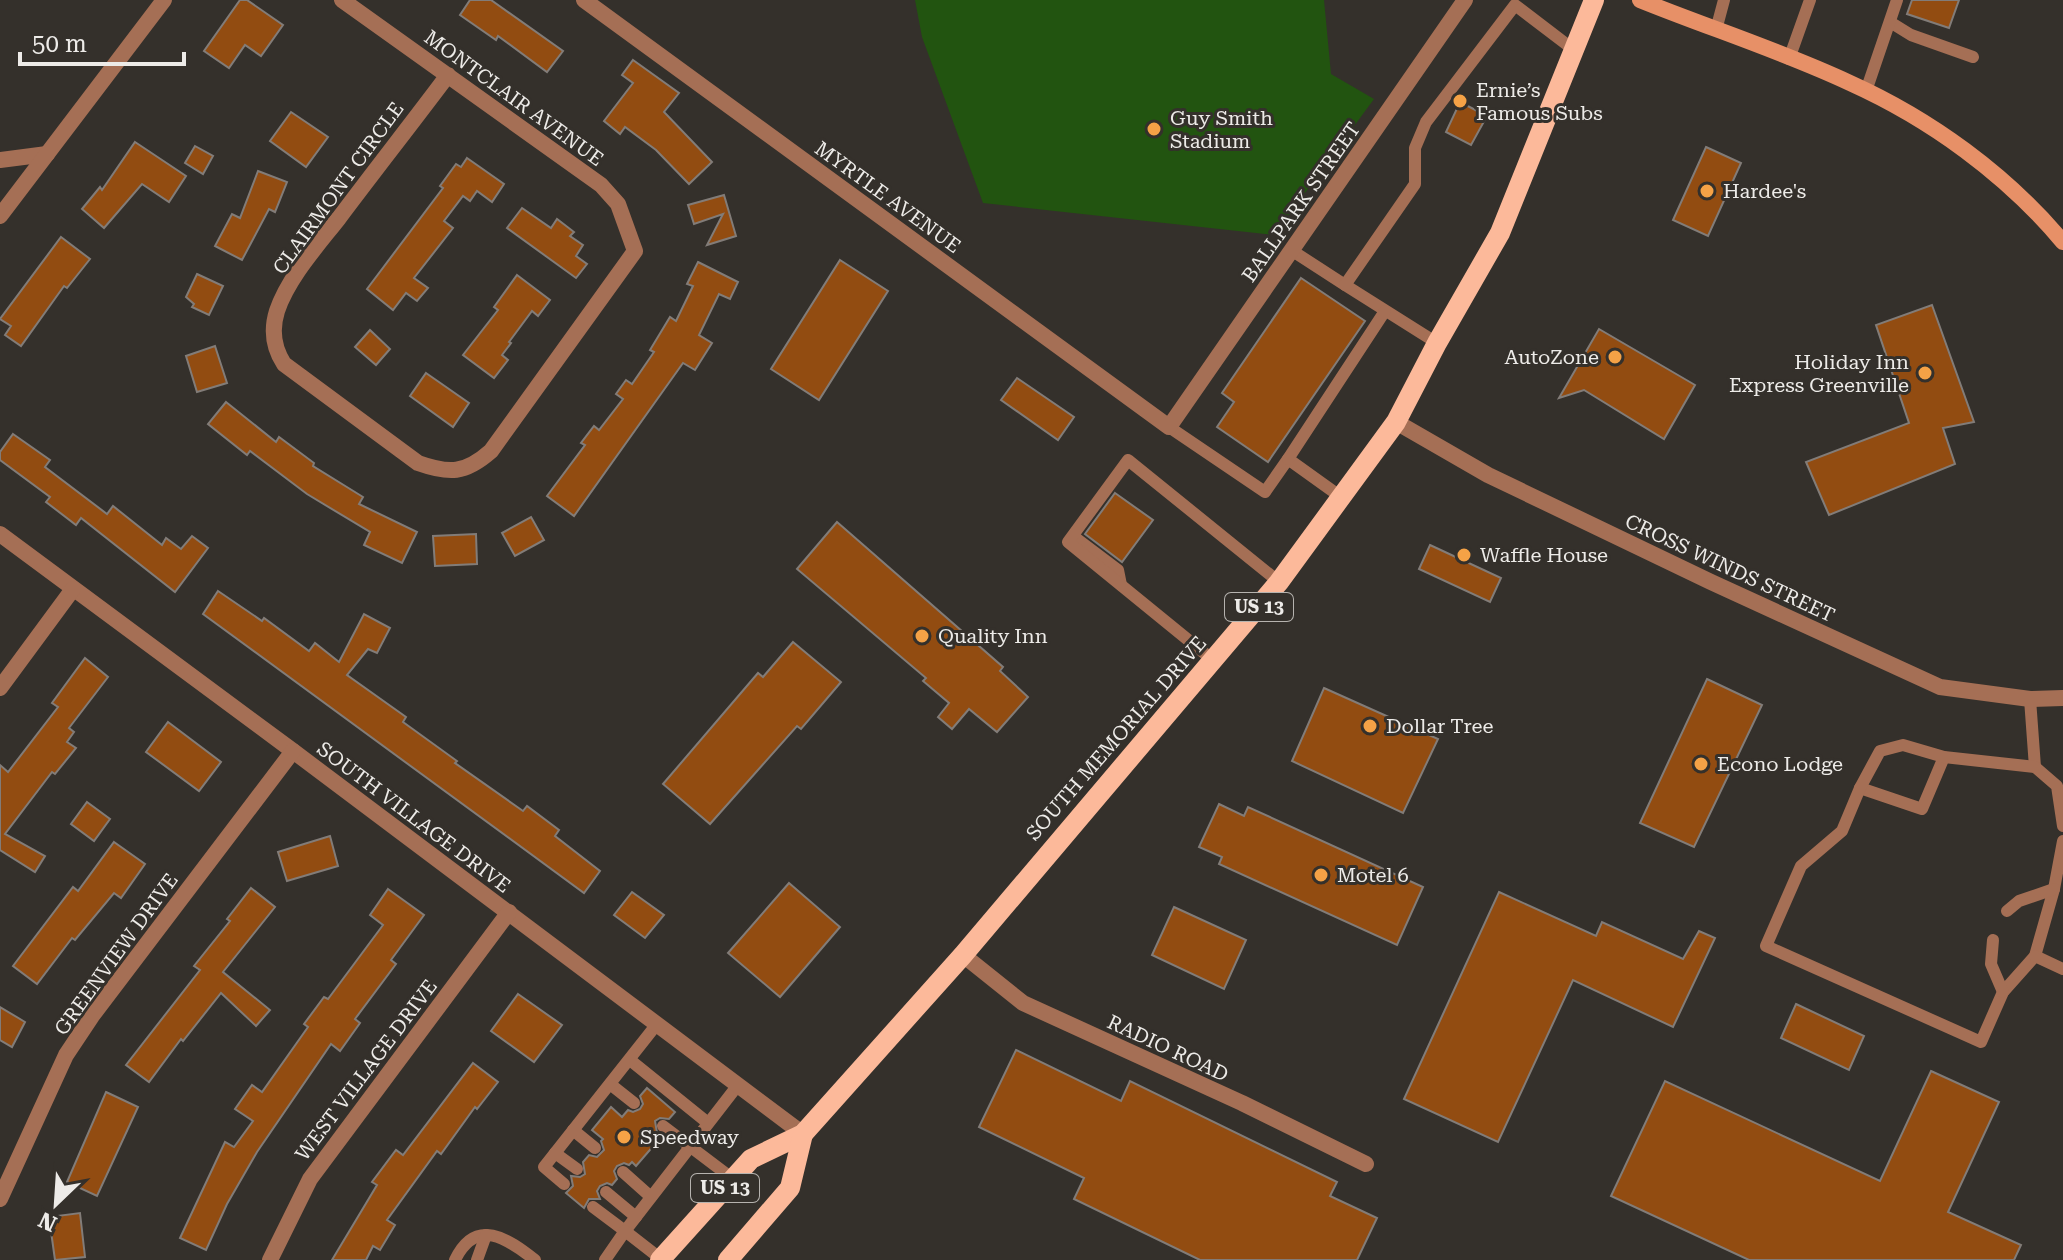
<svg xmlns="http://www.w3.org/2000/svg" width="2063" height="1260" viewBox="0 0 2063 1260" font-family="'Roboto Serif',serif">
	<rect width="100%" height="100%" fill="#34302b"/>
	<polygon fill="#225410" points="915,0 1324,0 1331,74 1374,99 1274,235 983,203 922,37"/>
	<g fill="#924c11" stroke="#827c78" stroke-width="2">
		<polygon points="240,0 247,0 283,25 261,56 245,45 229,68 204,51"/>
		<polygon points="470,0 491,0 563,51 547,72 498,36 496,40 460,15"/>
		<polygon points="1912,0 1959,0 1949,28 1907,14"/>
		<polygon points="633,60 679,93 664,112 712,162 689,184 656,150 625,127 620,134 604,121 633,83 622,75"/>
		<polygon points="1460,102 1487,116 1471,145 1446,132"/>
		<polygon points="291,112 328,137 306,167 270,141"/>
		<polygon points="135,142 186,176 169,202 142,184 104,228 82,209 100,187 102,190"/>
		<polygon points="195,146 213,156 203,174 185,163"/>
		<polygon points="1706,147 1741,163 1708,236 1673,220"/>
		<polygon points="467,158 504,184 492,202 477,191 470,201 463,196 444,221 453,228 414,278 428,288 417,301 406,293 393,310 367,289 443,188 440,186 456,164 461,167"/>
		<polygon points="258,171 287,182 275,212 269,209 242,260 215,246 232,214 240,218"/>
		<polygon points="724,195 736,236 707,245 723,214 694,224 688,205"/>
		<polygon points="522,208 551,228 557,219 574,232 570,236 583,245 576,256 587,264 576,278 507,228"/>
		<polygon points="61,237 90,259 67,288 64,286 21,346 5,335 11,326 0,319"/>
		<polygon points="840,260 888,291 819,400 771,369"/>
		<polygon points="698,262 738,282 730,299 719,294 699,335 712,343 695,370 683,363 574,516 547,496 585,445 581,443 594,426 599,430 623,399 616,394 626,380 632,384 654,352 650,350 670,317 676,321 693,286 687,284"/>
		<polygon points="197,274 223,286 209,315 192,307 194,304 186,297"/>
		<polygon points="517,275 550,300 538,316 532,311 509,342 511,343 502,355 508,360 494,378 463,355 498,310 494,307"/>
		<polygon points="1301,278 1365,321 1268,462 1217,427 1234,402 1222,393"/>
		<polygon points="1932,305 1974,422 1943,428 1955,464 1829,515 1806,462 1909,423 1876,325"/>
		<polygon points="1599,329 1695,385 1664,439 1584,390 1559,398"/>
		<polygon points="370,330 390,349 376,365 355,347"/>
		<polygon points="215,346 227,383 197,392 186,356"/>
		<polygon points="426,373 469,403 453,427 410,396"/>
		<polygon points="1017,378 1074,417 1058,440 1001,400"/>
		<polygon points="226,402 276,442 279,437 314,463 313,466 363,497 359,504 417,532 402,563 364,545 370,532 307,494 250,451 247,455 208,424"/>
		<polygon points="13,434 50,460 45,467 107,514 113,506 162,545 166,538 181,549 192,536 208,548 175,592 81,518 76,525 46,502 50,497 0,460 0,452"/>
		<polygon points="1115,493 1153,520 1122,562 1085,534"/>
		<polygon points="531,517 544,540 515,556 502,533"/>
		<polygon points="837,522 1003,667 1000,671 1028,697 997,732 969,709 952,729 938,717 949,703 923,681 926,678 797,569"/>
		<polygon points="476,534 477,564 435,566 433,536"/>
		<polygon points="1430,545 1501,578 1490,602 1419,569"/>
		<polygon points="218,591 262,621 264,618 309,651 315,643 339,662 364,614 390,628 377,653 368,649 347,675 406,717 403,722 457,761 455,763 523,811 527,806 559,830 555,836 600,871 584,893 203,614"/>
		<polygon points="793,642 841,682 801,729 797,726 710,824 663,784 758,673 763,677"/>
		<polygon points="85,658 108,677 69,728 74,732 67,742 76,748 55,774 52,772 5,834 45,856 35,872 0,850 0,765 8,772 58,707 52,703"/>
		<polygon points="1707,679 1762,705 1694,847 1640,823"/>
		<polygon points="1324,688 1438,739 1403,813 1292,761"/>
		<polygon points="168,722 221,762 199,791 146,752"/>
		<polygon points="87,802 110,819 94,841 71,824"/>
		<polygon points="1219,804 1244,816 1248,807 1423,887 1397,945 1219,864 1222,857 1199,847"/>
		<polygon points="330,836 338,866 287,881 278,852"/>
		<polygon points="114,842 145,864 121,898 114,893 75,940 72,938 37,984 13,966 73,887 78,891"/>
		<polygon points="789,883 840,927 780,997 728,953"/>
		<polygon points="251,888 275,907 223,972 270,1010 256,1026 221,993 183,1041 181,1039 149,1082 126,1065 200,970 194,966 230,921 227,919"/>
		<polygon points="388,889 424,915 391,960 396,964 355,1019 360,1023 340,1051 331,1044 257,1152 227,1204 206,1250 180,1238 225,1142 234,1147 253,1121 235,1109 252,1085 262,1092 308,1027 304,1024 324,997 328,999 383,925 370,915"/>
		<polygon points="632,892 664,915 645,938 614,915"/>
		<polygon points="1499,892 1596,936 1602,922 1683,959 1699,931 1715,938 1673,1027 1573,980 1498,1142 1404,1099"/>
		<polygon points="1174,907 1246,940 1224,989 1152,955"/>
		<polygon points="518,994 562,1025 534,1062 491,1031"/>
		<polygon points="1796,1004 1864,1036 1849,1070 1781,1038"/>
		<polygon points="0,1007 25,1022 12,1047 0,1040"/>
		<polygon points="1016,1050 1121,1101 1130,1081 1337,1182 1330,1196 1377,1218 1357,1260 1200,1260 1074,1199 1084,1178 979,1127"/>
		<polygon points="473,1063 498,1082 477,1109 475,1107 441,1154 437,1151 387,1220 395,1225 380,1250 373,1246 366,1260 332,1260 377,1185 372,1182 396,1150 403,1155"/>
		<polygon points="1931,1071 1999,1102 1948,1212 2021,1245 2014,1260 1749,1260 1611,1196 1665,1081 1880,1181"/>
		<polygon points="647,1088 675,1112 669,1119 660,1118 655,1121 657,1133 651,1140 655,1144 636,1166 632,1162 629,1165 624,1163 617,1166 614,1171 617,1179 612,1185 607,1183 600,1186 597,1191 600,1199 589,1199 584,1208 566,1193 573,1186 571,1176 580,1177 585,1174 583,1162 589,1155 597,1157 604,1150 601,1141 603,1139 592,1130 611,1107 622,1117 628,1110 633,1112 640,1109 643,1104 640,1096"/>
		<polygon points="106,1092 138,1107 97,1196 67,1182"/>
		<polygon points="80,1213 85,1257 55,1260 49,1217"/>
	</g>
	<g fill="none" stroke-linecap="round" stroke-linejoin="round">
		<g stroke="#a56f55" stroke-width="12">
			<polyline points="1890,22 1911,35 1973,57"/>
			<polyline points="1716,30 1724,0"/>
			<polyline points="1789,59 1810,0"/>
			<polyline points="1866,91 1897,0"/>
			<polyline points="1291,250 1345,285"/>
			<polyline points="1437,343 1345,285 1415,184 1415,148 1426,122 1515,5 1574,50"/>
			<polyline points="1169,427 1265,492 1288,459 1341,497"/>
			<polyline points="1288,459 1385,311"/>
			<polyline points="1073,536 1118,570 1121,585"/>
			<polyline points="1214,661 1068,542 1128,460 1279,582"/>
			<polyline points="2030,699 2035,767"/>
			<polyline points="1860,788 1922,809 1944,757"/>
			<polyline points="2063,826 2057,786 2035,767 1944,757 1903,745 1880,751 1860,788 1842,831 1801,866 1766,946 1981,1042 2003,992 2035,956 2054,889 2063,841"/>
			<polyline points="2007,911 2019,901 2054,889"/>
			<polyline points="1993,940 1991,964 2003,992"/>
			<polyline points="2035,956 2063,969"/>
			<polyline points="630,1060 708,1123"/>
			<polyline points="610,1084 634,1103"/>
			<polyline points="663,1126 733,1179"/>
			<polyline points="573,1130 595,1148"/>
			<polyline points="555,1153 577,1169"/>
			<polyline points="623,1172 651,1197"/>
			<polyline points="564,1184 544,1167 657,1024"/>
			<polyline points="606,1192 636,1217"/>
			<polyline points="593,1207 625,1231 738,1085"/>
			<path d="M 455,1260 C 476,1216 508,1239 535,1260"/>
			<polyline points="477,1260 486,1235"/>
			<polyline points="605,1260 625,1231 661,1259"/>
		</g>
		<g stroke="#a56f55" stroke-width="16">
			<path d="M 342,0 L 601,185 L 618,204 L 635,251 L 491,451 C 465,474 449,474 418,463 L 284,364 C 273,347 271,330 277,311 C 288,278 317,246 339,218 C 375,170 412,123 448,75"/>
			<polyline points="584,0 1169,427 1465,0"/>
			<polyline points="0,160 47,154"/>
			<polyline points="0,216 164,0"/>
			<polyline points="1396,422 1488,475 1711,582 1940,687 2030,699 2063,698"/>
			<polyline points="0,534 293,751 803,1134"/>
			<polyline points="0,688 73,589"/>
			<polyline points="963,955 1023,1003 1242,1103 1366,1164"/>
			<polyline points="0,1199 66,1055 92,1016 293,751"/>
			<polyline points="270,1260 310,1179 509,912"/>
		</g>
		<path stroke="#e79067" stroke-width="16" d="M 1640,0 C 1709,28 1782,51 1850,83 C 1930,119 2006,174 2063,242"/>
		<g stroke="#fcb99a" stroke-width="20">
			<polyline points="660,1260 751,1159 803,1134 963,955 1279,582 1396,422 1437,343 1500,233 1594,0"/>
			<polyline points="728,1260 790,1188 803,1134"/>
		</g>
	</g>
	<g fill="#f5a246" stroke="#34302b" stroke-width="3">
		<circle cx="1460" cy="101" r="8"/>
		<circle cx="1154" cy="129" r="8"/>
		<circle cx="1707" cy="191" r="8"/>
		<circle cx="1615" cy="357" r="8"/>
		<circle cx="1925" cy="373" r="8"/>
		<circle cx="1464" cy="555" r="8"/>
		<circle cx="922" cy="636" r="8"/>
		<circle cx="1370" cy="726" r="8"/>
		<circle cx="1701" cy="764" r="8"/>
		<circle cx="1321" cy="875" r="8"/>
		<circle cx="624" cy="1137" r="8"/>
	</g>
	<g text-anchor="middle" stroke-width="6" stroke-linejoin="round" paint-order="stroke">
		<g fill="#34302b" stroke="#b6b3af" stroke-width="2">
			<rect x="1225" y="593" width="68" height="28" rx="6"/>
			<rect x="691" y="1174" width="68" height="28" rx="6"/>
		</g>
		<g font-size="18" font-weight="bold" fill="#edebe8">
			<text x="1259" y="613">US 13</text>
			<text x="725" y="1194">US 13</text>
		</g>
		<g font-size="20" fill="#edebe8" stroke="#34302b" text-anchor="start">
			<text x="1476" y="97">Ernie’s<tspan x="1476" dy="23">Famous Subs</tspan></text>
			<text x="1170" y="125">Guy Smith<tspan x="1170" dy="23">Stadium</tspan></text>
			<text x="1723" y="198">Hardee's</text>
			<text x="1599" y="364" text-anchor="end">AutoZone</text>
			<text x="1909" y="369" text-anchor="end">Holiday Inn<tspan x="1909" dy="23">Express Greenville</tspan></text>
			<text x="1480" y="562">Waffle House</text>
			<text x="938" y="643">Quality Inn</text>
			<text x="1386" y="733">Dollar Tree</text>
			<text x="1717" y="771">Econo Lodge</text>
			<text x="1337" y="882">Motel 6</text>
			<text x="640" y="1144">Speedway</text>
		</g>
		<g font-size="20" fill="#edebe8" stroke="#34302b">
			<text transform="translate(514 98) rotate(36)" y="7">MONTCLAIR AVENUE</text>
			<text transform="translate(338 188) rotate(-54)" y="7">CLAIRMONT CIRCLE</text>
			<text transform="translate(888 197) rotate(36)" y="7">MYRTLE AVENUE</text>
			<text transform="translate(1301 202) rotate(-55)" y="7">BALLPARK STREET</text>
			<text transform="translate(1730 568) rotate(25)" y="7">CROSS WINDS STREET</text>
			<text transform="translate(1116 738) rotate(-49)" y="7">SOUTH MEMORIAL DRIVE</text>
			<text transform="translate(414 817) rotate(37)" y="7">SOUTH VILLAGE DRIVE</text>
			<text transform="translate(116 954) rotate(-54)" y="7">GREENVIEW DRIVE</text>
			<text transform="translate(1168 1048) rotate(25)" y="7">RADIO ROAD</text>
			<text transform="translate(366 1070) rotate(-53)" y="7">WEST VILLAGE DRIVE</text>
		</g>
	</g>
	<g transform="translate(56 1204) rotate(205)" stroke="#34302b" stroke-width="6" paint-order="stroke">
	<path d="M0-6L14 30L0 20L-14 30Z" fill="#edebe8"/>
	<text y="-12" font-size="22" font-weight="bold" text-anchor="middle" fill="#edebe8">N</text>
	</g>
	<path d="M20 52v12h164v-12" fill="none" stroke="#edebe8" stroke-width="4"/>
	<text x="32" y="52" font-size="24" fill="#edebe8" stroke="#34302b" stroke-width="6" paint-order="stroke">50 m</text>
</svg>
